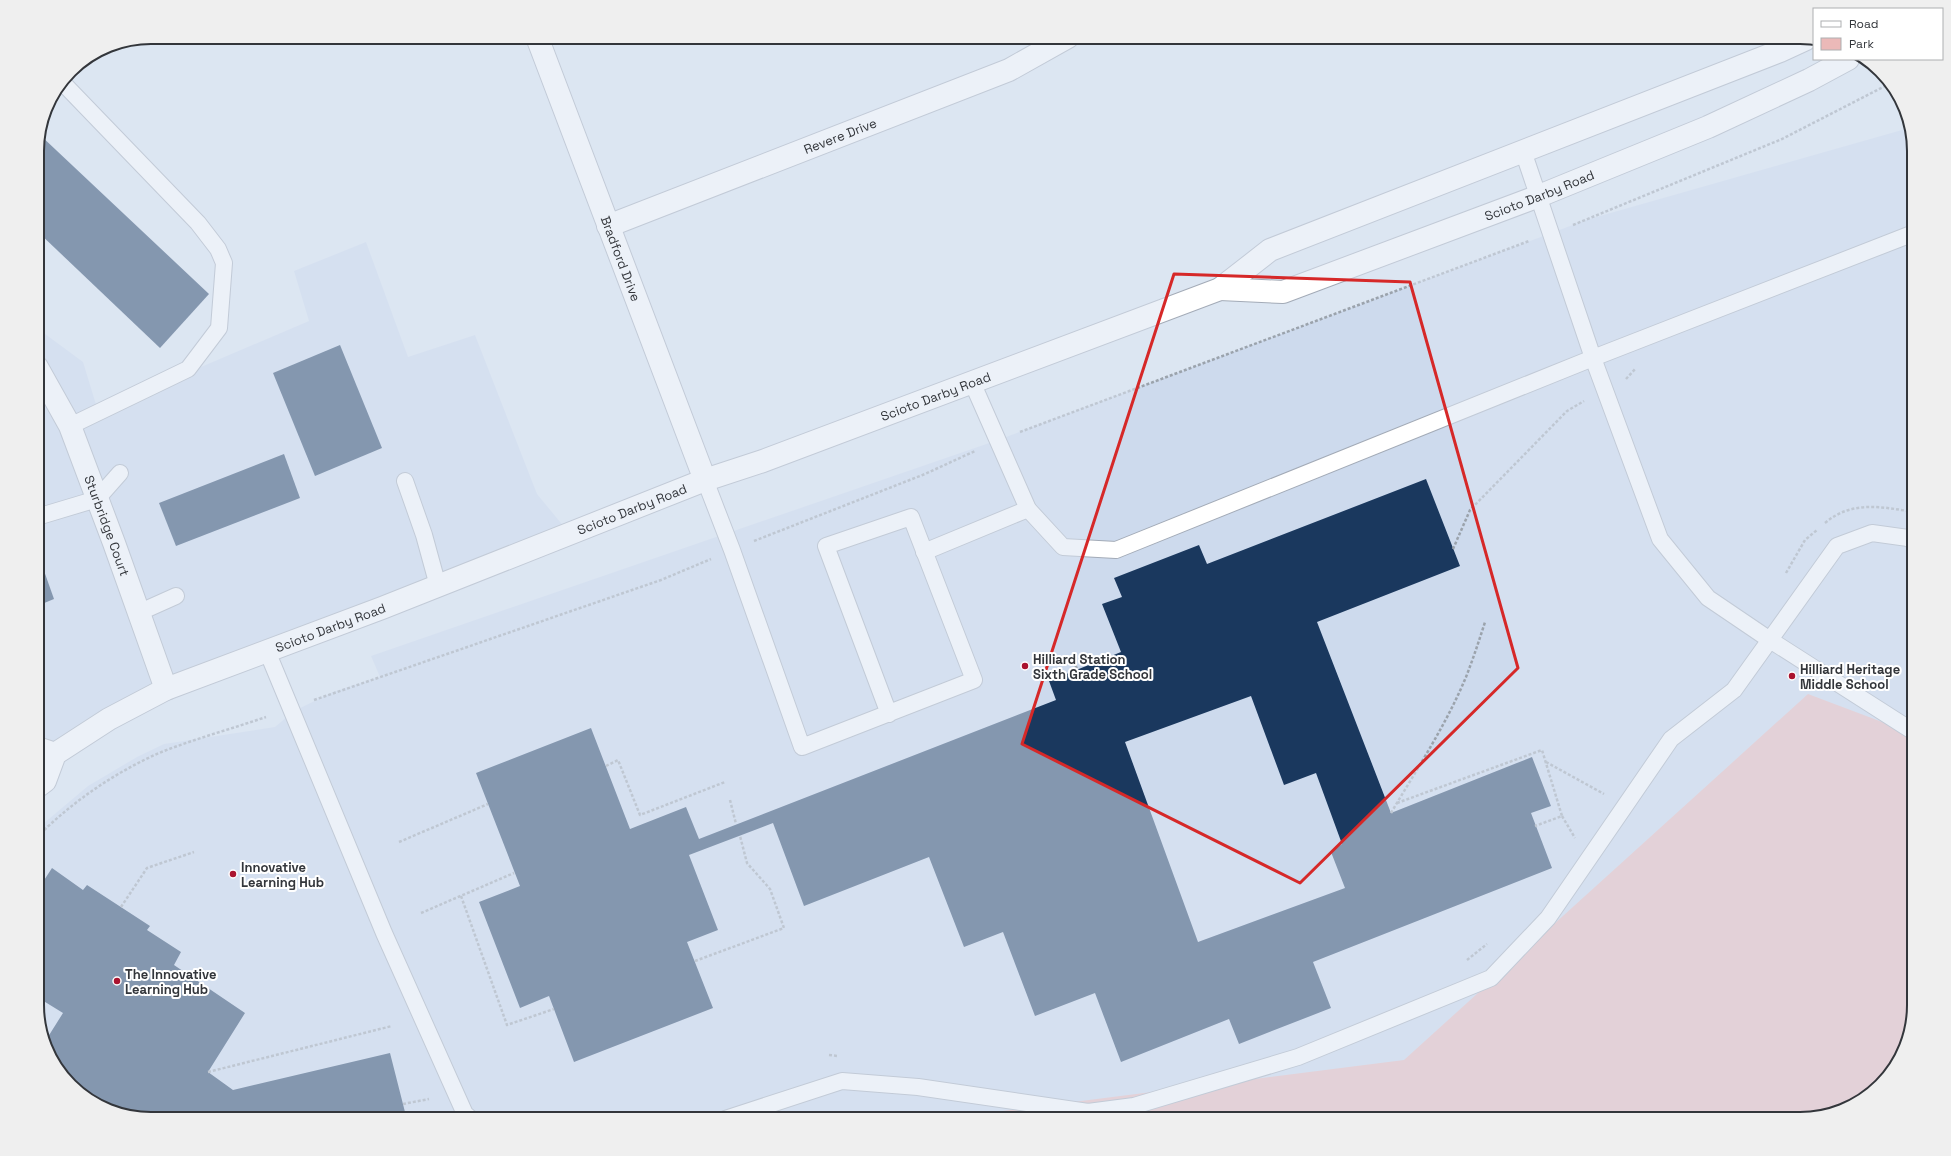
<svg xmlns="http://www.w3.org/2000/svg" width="1951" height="1156" viewBox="0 0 1951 1156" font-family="'Space Grotesk',sans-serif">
	<rect width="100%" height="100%" fill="#dce6f2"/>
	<g fill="#cddaed">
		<polygon points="1909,128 1914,144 1914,1005 1899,1062 1857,1104 1800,1119 151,1119 94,1104 52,1062 37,1012 37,829 88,786 137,757 164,744 275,727 294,711 333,692 380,677 371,656 998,440 1586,220"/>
		<polygon points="366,242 408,357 475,335 537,494 570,534 267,651 55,754 37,748 37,328 83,362 98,411 309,321 294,271"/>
	</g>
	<polygon fill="#ebb9b8" points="1808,694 1914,734 1914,1005 1899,1062 1857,1104 1800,1119 940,1119 1404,1060"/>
	<g fill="#1a385e" fill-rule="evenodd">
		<polygon points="39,134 209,294 160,348 37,231 37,144"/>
		<polygon points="340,345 382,448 315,476 273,373"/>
		<polygon points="284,454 300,498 176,546 159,503"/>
		<path d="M 1426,479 L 1460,566 L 1317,622 L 1391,813 L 1532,757 L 1551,806 L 1531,813 L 1552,868 L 1313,962 L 1331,1008 L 1239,1044 L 1229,1019 L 1121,1062 L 1095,993 L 1035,1016 L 1003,932 L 964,947 L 929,857 L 804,906 L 773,823 L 689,855 L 718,930 L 687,942 L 713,1008 L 574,1062 L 549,996 L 520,1008 L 479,902 L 520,886 L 476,773 L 591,728 L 630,829 L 686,807 L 699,839 L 1056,700 L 1049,681 L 1121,652 L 1102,604 L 1122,597 L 1114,578 L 1199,545 L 1207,564 ZM 1251,696 L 1284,785 L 1316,773 L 1342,844 L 1331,852 L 1345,888 L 1198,942 L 1125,742 Z"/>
		<polygon points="37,551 54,599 37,606"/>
		<polygon points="52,868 83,890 87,885 150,926 147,930 181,952 174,965 245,1013 208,1072 233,1090 390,1053 405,1112 382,1117 382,1119 151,1119 94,1104 52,1062 46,1040 63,1013 37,997 37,891"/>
	</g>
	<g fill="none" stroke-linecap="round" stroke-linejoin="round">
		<defs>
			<g id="lane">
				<polyline points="62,82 198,223 218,249 224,263 219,328 188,369 70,426"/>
				<polyline points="1523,151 1593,358 1660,539 1708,598 1770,640 1914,732"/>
				<polyline points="972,382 1028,509 1063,547 1116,550 1593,358 1914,233"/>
				<polyline points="705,480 732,550 802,747 974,680 911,517 826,546 889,714"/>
				<polyline points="405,481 424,535 438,586"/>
				<polyline points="37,517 97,499 120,473"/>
				<polyline points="924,552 1028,509"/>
				<polyline points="138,613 176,596"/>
				<polyline points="267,651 384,933 465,1114 471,1119"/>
				<polyline points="725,1119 842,1081 918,1087 1088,1112 1134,1106 1298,1057 1491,978 1548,918 1671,739 1734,690 1837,546 1872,533 1908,538 1914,542"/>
			</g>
			<g id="street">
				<path id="s1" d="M 537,37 L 705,480"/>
				<path id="s2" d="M 608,226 L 1009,70 L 1068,37"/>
				<path id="s3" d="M 37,367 L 70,426 L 114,543 L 166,689"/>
			</g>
			<g id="secondary">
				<path id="s4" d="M 1220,289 L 1283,292 L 1539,196 L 1708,127 L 1809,80 L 1848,59"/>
				<polyline points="37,748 55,754"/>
				<path id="s5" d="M 37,787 L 45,781 L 55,754 L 109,719 L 166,689 L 382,608 L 705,480 L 763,461 L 1220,289 L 1270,250 L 1780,51 L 1806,39"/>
			</g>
		</defs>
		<use href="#lane" stroke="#a3abb7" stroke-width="18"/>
		<use href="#street" stroke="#a3abb7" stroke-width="24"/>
		<use href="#secondary" stroke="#a3abb7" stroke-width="24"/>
		<g stroke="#9ba3ac" stroke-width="2.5" stroke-dasharray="3 2" stroke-linecap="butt">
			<polyline points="1573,225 1782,139 1889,84"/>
			<polyline points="1626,379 1636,368"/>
			<polyline points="1020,432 1529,241"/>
			<path d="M 1825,523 C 1852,500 1882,507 1914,512"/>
			<polyline points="754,541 925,474 975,451"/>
			<polyline points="1453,549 1470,510 1567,411 1584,401"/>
			<polyline points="1786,573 1805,540 1817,530"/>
			<polyline points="1074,661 1079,675"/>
			<polyline points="314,700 661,580 711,559"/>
			<polyline points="1546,762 1604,794"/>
			<polyline points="606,766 618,760 640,815 725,782"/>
			<polyline points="730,800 736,824"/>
			<polyline points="1397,803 1542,750 1562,816 1535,826"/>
			<path d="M 1391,813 C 1417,769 1446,725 1466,677 C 1473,659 1479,641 1485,622"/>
			<polyline points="1562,816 1575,838"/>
			<path d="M 37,837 C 72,802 114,773 159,753 C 194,739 231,729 266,717"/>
			<polyline points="399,842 488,804"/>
			<polyline points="461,896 507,1025 554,1009"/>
			<polyline points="121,907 147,868 194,852"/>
			<polyline points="421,913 514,873"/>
			<polyline points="1467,960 1487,944"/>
			<polyline points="695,961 784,928 770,889 747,863 740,836"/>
			<polyline points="829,1055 838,1056"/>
			<polyline points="208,1072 392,1026"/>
			<polyline points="403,1104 429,1099"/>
		</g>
		<use href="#lane" stroke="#fff" stroke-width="16"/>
		<use href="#street" stroke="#fff" stroke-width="22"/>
		<use href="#secondary" stroke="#fff" stroke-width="22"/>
	</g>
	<path d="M0 0H1951V1156H0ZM 1174,274 L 1410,282 L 1518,668 L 1300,883 L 1022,744 Z" fill="#dce6f2" fill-opacity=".55" fill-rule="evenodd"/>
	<path fill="none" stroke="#d62828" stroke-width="3" stroke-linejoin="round" d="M 1174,274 L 1410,282 L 1518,668 L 1300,883 L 1022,744 Z"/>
	<g fill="#aa132f" stroke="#fff" stroke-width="1.5">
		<circle cx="1025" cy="666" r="4"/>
		<circle cx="1792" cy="676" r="4"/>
		<circle cx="233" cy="874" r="4"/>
		<circle cx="117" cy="981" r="4"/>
	</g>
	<g text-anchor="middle" stroke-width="4" stroke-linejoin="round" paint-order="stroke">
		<g font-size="13" fill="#33363b" stroke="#fff">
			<text dy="5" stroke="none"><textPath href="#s2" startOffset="249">Revere Drive</textPath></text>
			<text dy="5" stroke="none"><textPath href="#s4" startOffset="337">Scioto Darby Road</textPath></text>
			<text dy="5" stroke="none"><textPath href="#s1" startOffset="237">Bradford Drive</textPath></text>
			<text dy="5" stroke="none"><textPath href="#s5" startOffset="991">Scioto Darby Road</textPath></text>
			<text dy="5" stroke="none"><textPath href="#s5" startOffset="667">Scioto Darby Road</textPath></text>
			<text dy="5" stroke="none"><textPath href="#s3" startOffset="174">Sturbridge Court</textPath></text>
			<text dy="5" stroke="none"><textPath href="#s5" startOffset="343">Scioto Darby Road</textPath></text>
		</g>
		<g font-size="13" font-weight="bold" fill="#33363b" stroke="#fff" text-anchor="start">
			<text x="1033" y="664">Hilliard Station<tspan x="1033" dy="15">Sixth Grade School</tspan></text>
			<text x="1800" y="674">Hilliard Heritage<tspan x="1800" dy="15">Middle School</tspan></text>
			<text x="241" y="872">Innovative<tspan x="241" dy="15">Learning Hub</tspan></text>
			<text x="125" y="979">The Innovative<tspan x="125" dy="15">Learning Hub</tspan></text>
		</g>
	</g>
	<path d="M0 0H1951V1156H0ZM151 44H1800A107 107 0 0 1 1907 151V1005A107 107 0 0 1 1800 1112H151A107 107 0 0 1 44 1005V151A107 107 0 0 1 151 44Z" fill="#efefef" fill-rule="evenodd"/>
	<path fill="none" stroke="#33363b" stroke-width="2" d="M151 44H1800A107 107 0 0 1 1907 151V1005A107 107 0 0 1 1800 1112H151A107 107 0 0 1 44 1005V151A107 107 0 0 1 151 44Z"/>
	<rect x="1813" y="8" width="130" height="52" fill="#ffffff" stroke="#adafb1"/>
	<rect x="1821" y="21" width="20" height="6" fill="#ffffff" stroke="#adafb1"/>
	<text x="1849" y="28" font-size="12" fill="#33363b">Road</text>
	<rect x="1821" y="38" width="20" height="12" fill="#ebb9b8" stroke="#adafb1"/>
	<text x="1849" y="48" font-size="12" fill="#33363b">Park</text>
</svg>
